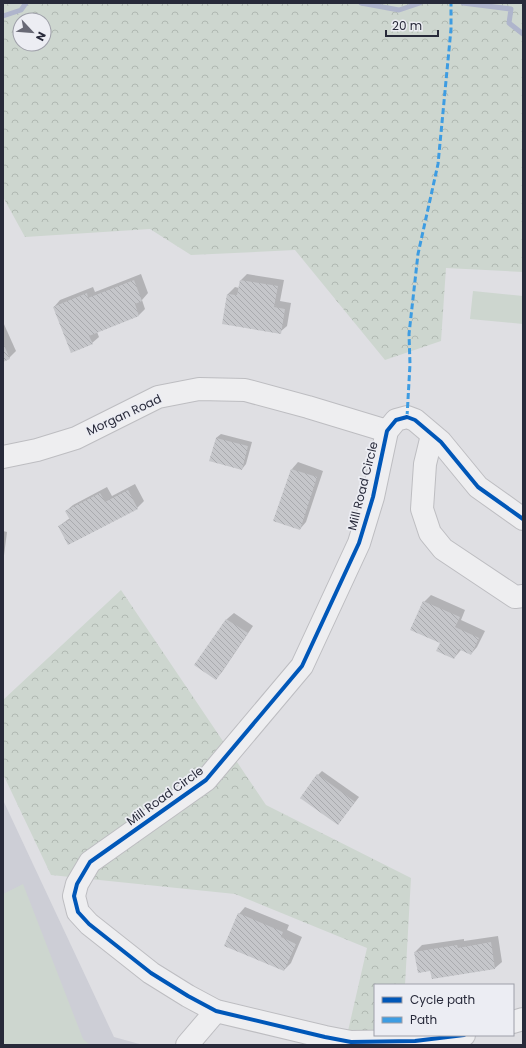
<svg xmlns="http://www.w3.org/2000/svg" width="526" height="1048" viewBox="0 0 526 1048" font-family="Poppins,sans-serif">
	<defs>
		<pattern id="forest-crowns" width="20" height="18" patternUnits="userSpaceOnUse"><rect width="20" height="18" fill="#cdd6cf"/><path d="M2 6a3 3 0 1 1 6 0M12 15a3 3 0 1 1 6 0" fill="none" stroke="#b0b8b2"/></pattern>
		<pattern id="building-back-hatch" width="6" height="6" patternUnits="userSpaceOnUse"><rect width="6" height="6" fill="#c5c6ca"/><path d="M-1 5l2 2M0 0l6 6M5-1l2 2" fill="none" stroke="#a9aaae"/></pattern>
	</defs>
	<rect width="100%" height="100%" fill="#dfdfe3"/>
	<polygon fill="#cdced6" points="3,800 114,1037 143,1045 3,1045"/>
	<g fill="url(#forest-crowns)" fill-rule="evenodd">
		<path d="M 3,3 L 523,3 L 523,272 L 446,268 L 441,341 L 385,360 L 295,250 L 191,255 L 150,229 L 25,237 L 3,197 ZM 20,20 L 44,20 L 44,44 L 20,44 Z"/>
		<polygon points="121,590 266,805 411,878 405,985 375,985 375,1031 348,1031 367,948 235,894 51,875 3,774 3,700"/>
	</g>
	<g fill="#cdd6cf">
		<polygon points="473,291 523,296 523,324 470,319"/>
		<polygon points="23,884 83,1039 90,1045 3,1045 3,894"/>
	</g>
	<g fill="#0003">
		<polygon points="141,274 148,293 142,300 145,309 139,315 97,332 99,337 92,343 54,307 60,300 93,287 95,292"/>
		<polygon points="247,274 284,280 280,301 291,303 287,326 280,332 228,294 235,287 239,288 241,280"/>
		<polygon points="3,322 16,351 9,358 3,361"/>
		<polygon points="221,434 252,442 246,464 242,469 216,438"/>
		<polygon points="298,462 323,471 306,522 300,529 275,520 292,469"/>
		<polygon points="135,484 144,501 137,508 59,526 70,518 66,511 73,505 107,487 112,496"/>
		<polygon points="3,531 7,532 3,563"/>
		<polygon points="431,595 465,610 461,620 485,631 477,647 471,654 461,650 454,658 441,643 424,602"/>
		<polygon points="234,613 253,626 222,672 216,679 196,665 227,619"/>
		<polygon points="322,771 359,797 338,824 318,775"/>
		<polygon points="245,907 289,925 287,930 302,937 291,963 284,970 239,914"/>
		<polygon points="498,936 502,962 495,968 431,969 415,952 422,945 464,939 464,941"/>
	</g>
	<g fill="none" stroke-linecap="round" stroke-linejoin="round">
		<g stroke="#afb5cc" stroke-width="5">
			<polyline points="361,3 399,10 420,3"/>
			<polyline points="463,3 511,9 509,23 523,34"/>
			<polyline points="3,16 21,10 26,3"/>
		</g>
	</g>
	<g fill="url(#building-back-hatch)">
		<polygon points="134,280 142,301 135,304 139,316 89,336 93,344 71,353 53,307 87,293 88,298"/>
		<polygon points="240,280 278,286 274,307 285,309 281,334 222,324 227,294 237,295"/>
		<polygon points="3,343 10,359 3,362"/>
		<polygon points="216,438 248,446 242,470 209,461"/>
		<polygon points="291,469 317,477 300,530 273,521"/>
		<polygon points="128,490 138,509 68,545 58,526 70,520 65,511 100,493 105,502"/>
		<polygon points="423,601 460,617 455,627 479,638 471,655 459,649 454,659 436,651 440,643 410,630"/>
		<polygon points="226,619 248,633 216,680 194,665"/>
		<polygon points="317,774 355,802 338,825 300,798"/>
		<polygon points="238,913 283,932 281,937 296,944 284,971 224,946"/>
		<polygon points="491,942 495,969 432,979 430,971 418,973 414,952 457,945 458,948"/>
	</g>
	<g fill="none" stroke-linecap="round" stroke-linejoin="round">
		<defs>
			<g id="minor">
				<polyline points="432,435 425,464 422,509 430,533 443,549 515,597 523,596"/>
				<polyline points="3,457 37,450 76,438 158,397 199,389 245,390 308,407 387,431"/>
				<polyline points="513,1022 523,1019"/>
				<polyline points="464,1035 415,1041 351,1042 325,1037 216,1011 188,996 151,973 89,924 78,912 74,896 77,884 90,862 206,780 302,666 359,543 373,497 387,431 396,420 407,417 415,420 441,442 478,487 523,519"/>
				<polyline points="187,1045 216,1011"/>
			</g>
		</defs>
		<use href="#minor" stroke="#bdbdc1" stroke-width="24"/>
		<use href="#minor" stroke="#eeeef0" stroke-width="22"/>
		<polyline stroke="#3d9ce2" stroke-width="3" stroke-dasharray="6 3" stroke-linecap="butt" points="407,417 410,364 409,334 418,254 438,164 451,29 451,3"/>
		<defs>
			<polyline id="cycleway" points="464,1035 415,1041 351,1042 325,1037 216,1011 188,996 151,973 89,924 78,912 74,896 77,884 90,862 206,780 302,666 359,543 373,497 387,431 396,420 407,417 415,420 441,442 478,487 523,519"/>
		</defs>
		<use href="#cycleway" stroke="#ecedf3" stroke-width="6"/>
		<use href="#cycleway" stroke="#0057b8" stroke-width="4"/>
	</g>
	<g text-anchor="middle" stroke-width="3.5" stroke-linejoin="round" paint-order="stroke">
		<g font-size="12" fill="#282a3a" stroke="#ecedf3">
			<text transform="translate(124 415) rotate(-25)" y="4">Morgan Road</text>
			<text transform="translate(363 486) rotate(-76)" y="4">Mill Road Circle</text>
			<text transform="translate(165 796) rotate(-36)" y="4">Mill Road Circle</text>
		</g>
	</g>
	<rect width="526" height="1048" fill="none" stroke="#282a3a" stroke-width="8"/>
	<rect x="374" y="984" width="140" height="52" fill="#ecedf3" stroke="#9e9fa9"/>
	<rect x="382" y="997" width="20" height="6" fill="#0057b8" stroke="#9e9fa9"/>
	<text x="410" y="1004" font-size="12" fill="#282a3a">Cycle path</text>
	<rect x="382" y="1017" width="20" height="6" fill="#3d9ce2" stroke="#9e9fa9"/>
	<text x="410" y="1024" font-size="12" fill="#282a3a">Path</text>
	<g transform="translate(32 32) rotate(116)"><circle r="19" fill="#ecedf3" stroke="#9e9fa9"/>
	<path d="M0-3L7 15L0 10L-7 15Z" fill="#686975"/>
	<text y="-6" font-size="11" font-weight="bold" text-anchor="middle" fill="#282a3a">N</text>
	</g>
	<path d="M386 30v6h52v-6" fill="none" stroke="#282a3a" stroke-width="2"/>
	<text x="392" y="30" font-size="12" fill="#282a3a" stroke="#ecedf3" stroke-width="3" paint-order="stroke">20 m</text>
</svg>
